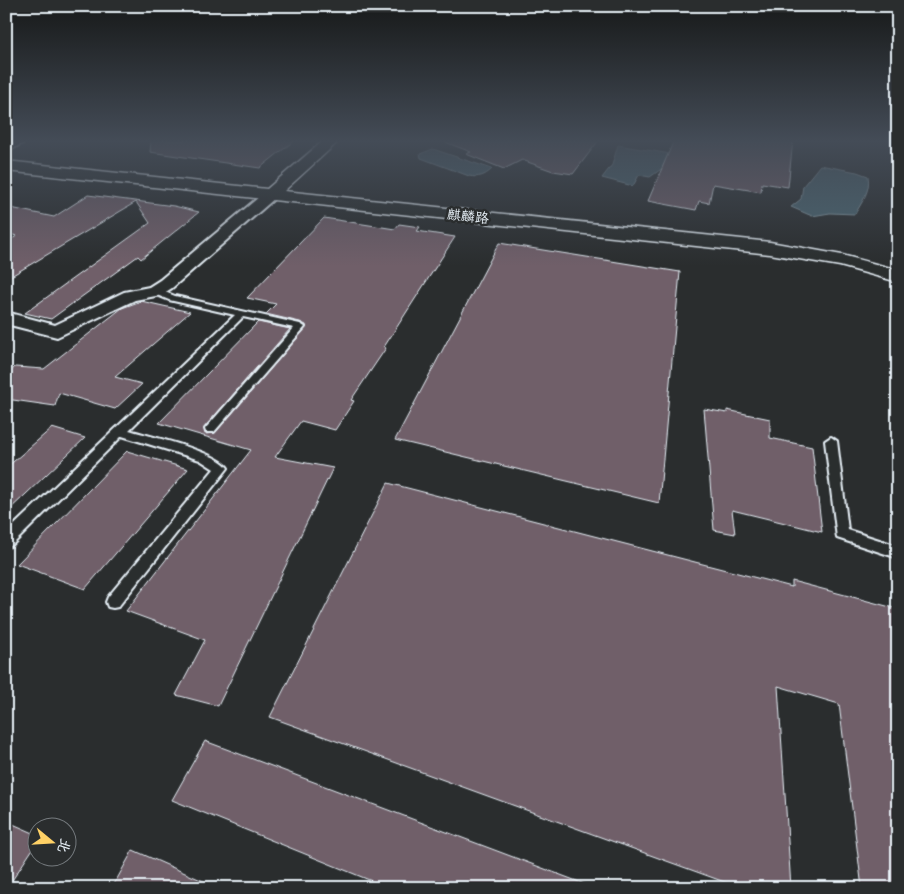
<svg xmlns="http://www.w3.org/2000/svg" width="904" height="894" viewBox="0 0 904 894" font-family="'Patrick Hand','LXGW WenKai TC',sans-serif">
	<rect width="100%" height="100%" fill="#2a2d2e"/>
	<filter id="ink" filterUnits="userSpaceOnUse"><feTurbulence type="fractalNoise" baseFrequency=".02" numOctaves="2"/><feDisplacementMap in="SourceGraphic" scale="10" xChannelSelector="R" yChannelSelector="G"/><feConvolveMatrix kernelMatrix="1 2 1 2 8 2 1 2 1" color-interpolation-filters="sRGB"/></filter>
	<g filter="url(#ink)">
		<g fill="#4c6671" stroke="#8a9ea7">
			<polygon points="618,145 665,153 671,154 667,165 650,177 639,175 633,186 602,178 612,165"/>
			<path d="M 433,149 L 492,169 C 485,176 478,178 469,176 L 421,158 L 420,154 Z"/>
			<path d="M 820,165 L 857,172 L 868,176 C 871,190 862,202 855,214 L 830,213 L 812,216 L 791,207 L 801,199 L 803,186 Z"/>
		</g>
		<g fill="#705f69" stroke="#e8f1f8">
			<polygon points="151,140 295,140 260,168 150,152"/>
			<polygon points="445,140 599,140 573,174 553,171 522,160 504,169 466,154 471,152 445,142"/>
			<polygon points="674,140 793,140 788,187 762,183 761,192 713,184 709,203 699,201 696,210 648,201"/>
			<polygon points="88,195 174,206 199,212 141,259 138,256 51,319 25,313 150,223 136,202 6,279 6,242 17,236 6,233 6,207 54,217"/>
			<polygon points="324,218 395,229 399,224 420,227 417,231 455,237 384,347 386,348 351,400 354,401 335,430 301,421 275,457 333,468 218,706 176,695 205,640 126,611 251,450 159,423 258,322 290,329 204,428 205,434 215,433 306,328 306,325 300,322 266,314 276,304 247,298"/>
			<polygon points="499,243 680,272 659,503 395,440"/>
			<polygon points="141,301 190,312 115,377 142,384 115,409 59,393 55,406 6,399 6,376 15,367 44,369 122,308"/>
			<polygon points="704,409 727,413 727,410 770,419 770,438 812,447 822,532 732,510 735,534 714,530"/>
			<polygon points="52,428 85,438 6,513 6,468"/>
			<polygon points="127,451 188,469 85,589 17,564"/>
			<polygon points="388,483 792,587 792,581 898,609 898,888 862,888 839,704 778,686 791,888 741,888 270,717"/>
			<polygon points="205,741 590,886 589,888 389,888 172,800"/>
			<polygon points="6,821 38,835 38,841 7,888"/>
			<polygon points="133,850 219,888 112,888"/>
		</g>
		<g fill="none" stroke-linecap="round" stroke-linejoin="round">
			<defs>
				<g id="service">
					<polygon points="21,140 29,140 6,152 6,148"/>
					<path d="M 155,288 L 175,296 L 300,324 L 305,327 L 214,432 L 206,432 L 205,429 L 294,328 L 243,317 L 129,430 C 149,436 218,452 228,468 L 118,607 L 113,608 L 108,607 L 106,602 L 108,597 L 214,469 L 200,460 L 122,436 L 11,546 L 6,547 L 6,533 L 235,315 L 169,300 L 152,293 L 152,289 Z"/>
					<polygon points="831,437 837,441 848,530 898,546 898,558 837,538 825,441"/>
				</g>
				<polygon id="minor" points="270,191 275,192 277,195 275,198 172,288 161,295 135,300 57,337 6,324 6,312 55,325 124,292 149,287 160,280 265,192"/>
				<polygon id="tertiary" points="324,140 340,140 284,191 770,242 842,255 898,270 898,282 840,266 770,254 6,171 6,161 267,189"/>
			</defs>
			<use href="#service" stroke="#e8f1f8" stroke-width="4"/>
			<use href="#minor" stroke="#e8f1f8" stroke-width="4"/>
			<use href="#tertiary" stroke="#e8f1f8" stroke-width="3"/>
			<use href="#service" fill="#2a2d2e" fill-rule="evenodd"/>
			<use href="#minor" fill="#2a2d2e" fill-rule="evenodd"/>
			<use href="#tertiary" fill="#2a2d2e" fill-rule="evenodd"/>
		</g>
	</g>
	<linearGradient id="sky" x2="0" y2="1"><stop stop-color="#171919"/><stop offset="0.53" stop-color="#444c57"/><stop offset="1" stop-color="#444c57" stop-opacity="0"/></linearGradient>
	<rect width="904" height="266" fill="url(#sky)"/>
	<g text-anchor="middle" stroke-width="5" stroke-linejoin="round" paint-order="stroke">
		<g font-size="14" fill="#e8f1f8" stroke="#2a2d2e">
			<text transform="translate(468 216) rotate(6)" y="5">麒麟路</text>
		</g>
	</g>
	<rect width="904" height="894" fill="none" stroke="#2a2d2e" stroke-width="25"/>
	<rect x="12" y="12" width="879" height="869" fill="none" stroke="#e8f1f8" stroke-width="2" filter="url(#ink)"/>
	<g transform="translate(52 842) rotate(108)"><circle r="24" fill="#2a2d2e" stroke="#767b7f"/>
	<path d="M0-4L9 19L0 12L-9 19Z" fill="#ffd166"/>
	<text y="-8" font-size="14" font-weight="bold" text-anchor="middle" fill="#e8f1f8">北</text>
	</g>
</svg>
